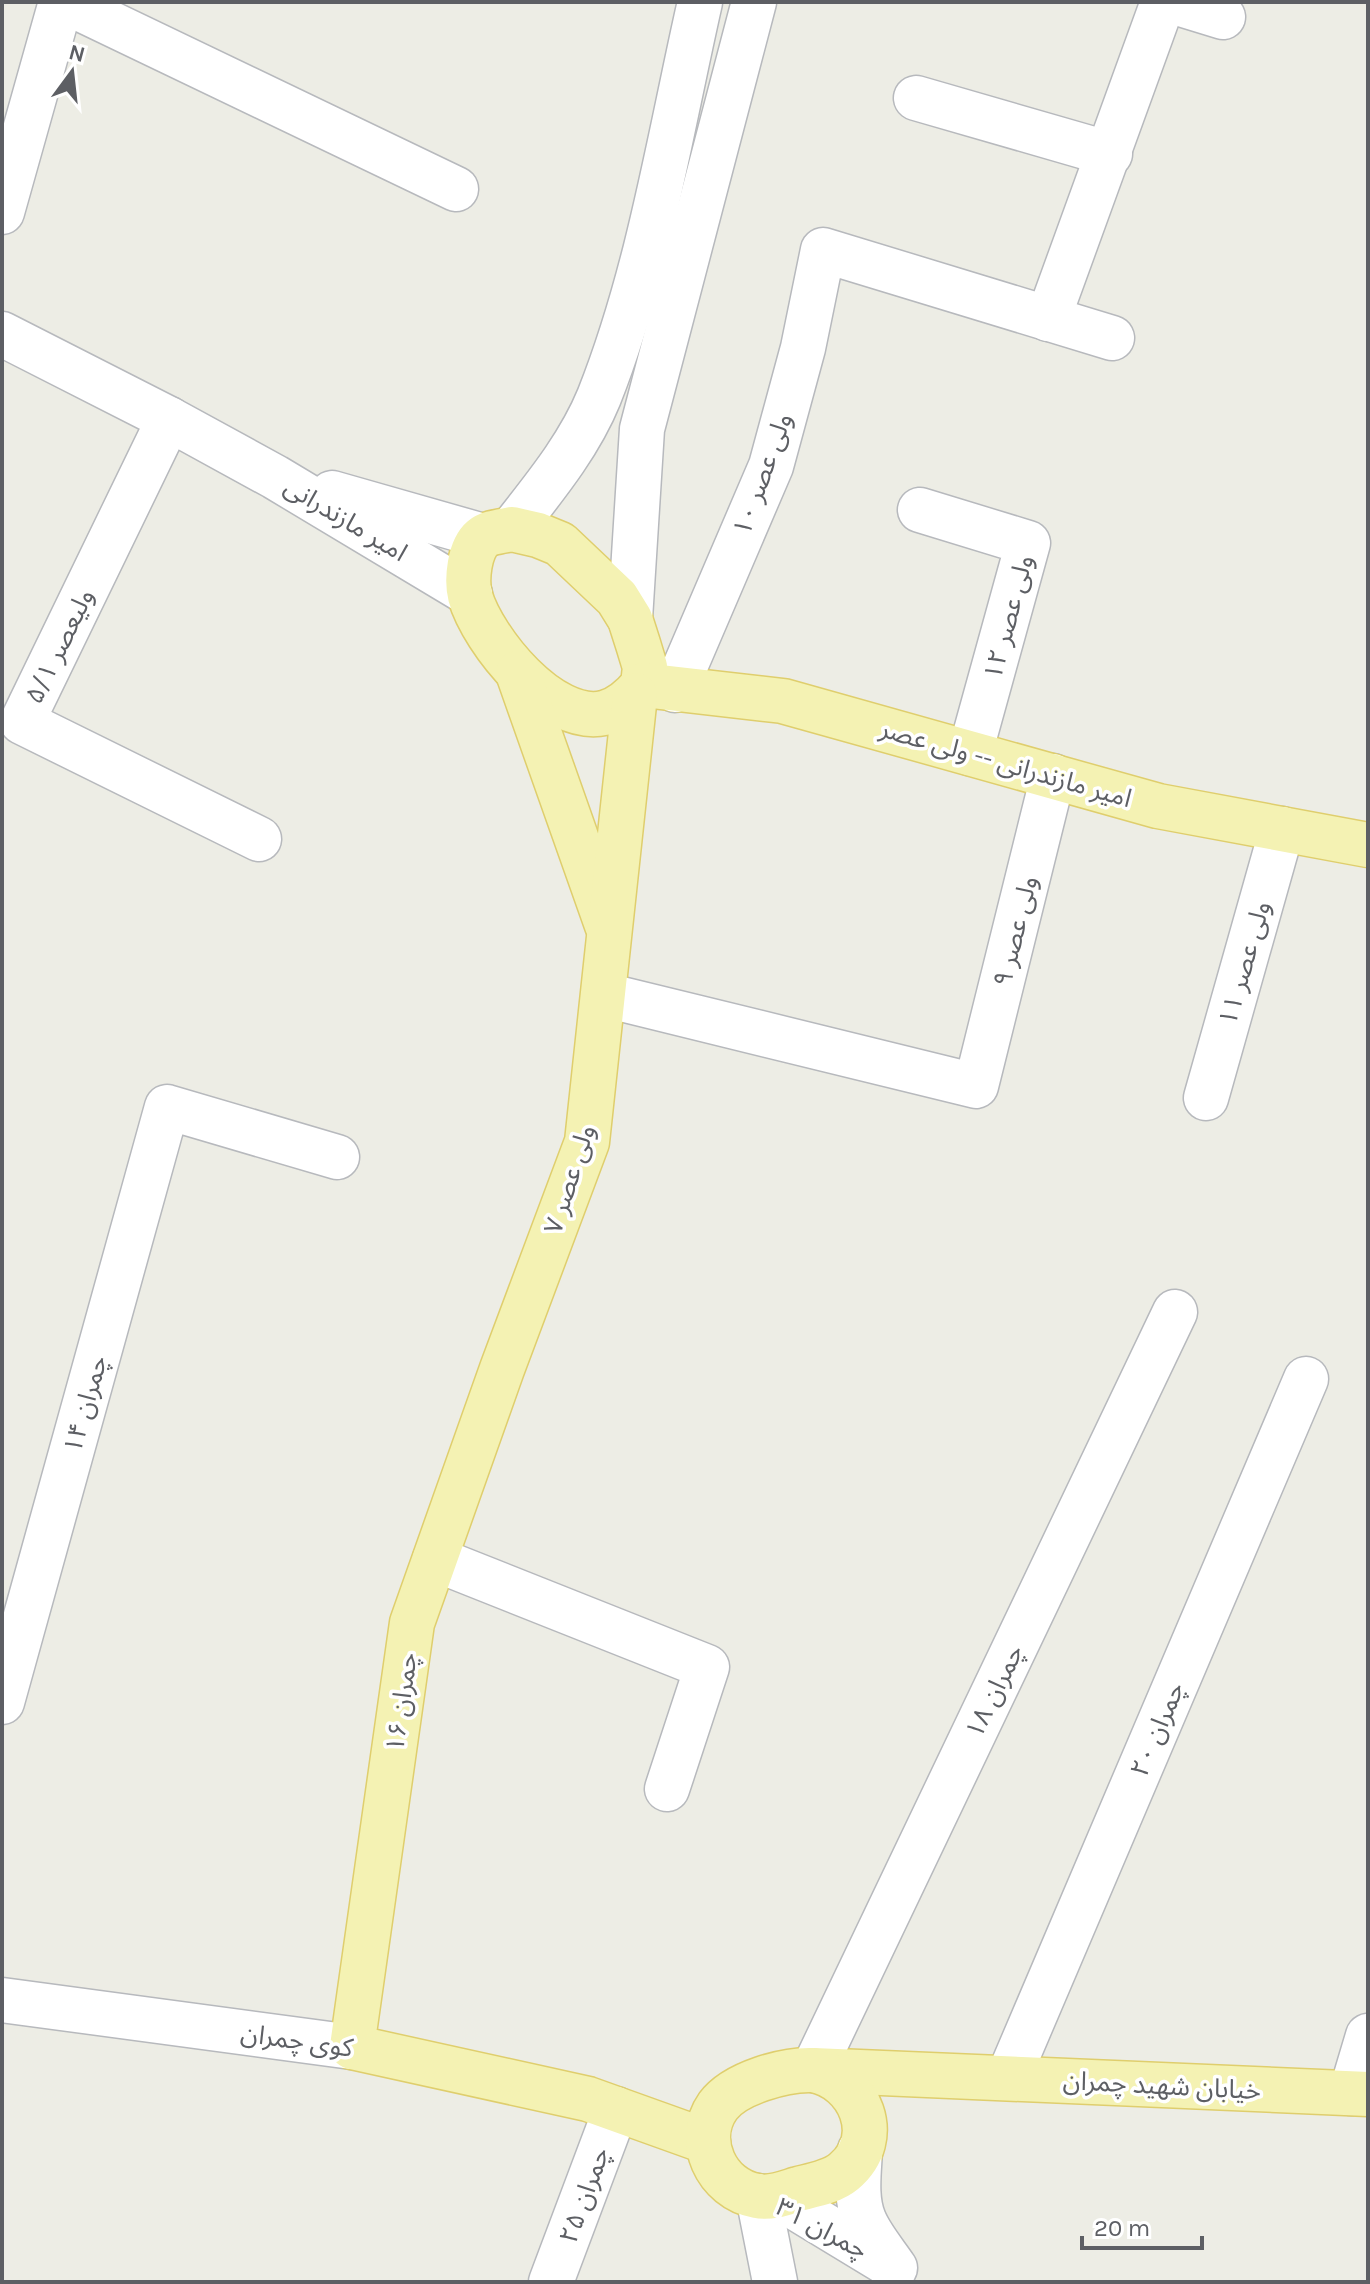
<svg xmlns="http://www.w3.org/2000/svg" width="1370" height="2284" viewBox="0 0 1370 2284" font-family="Karla,'Noto Sans Arabic',sans-serif">
	<rect width="100%" height="100%" fill="#edede5"/>
	<g fill="none" stroke-linecap="round" stroke-linejoin="round">
		<defs>
			<g id="minor">
				<polyline points="66,2 456,189"/>
				<polyline points="1174,2 1223,17"/>
				<polyline points="916,98 1110,154"/>
				<polyline points="2,212 61,2"/>
				<polyline points="1048,319 1163,2"/>
				<polyline points="2,334 169,419 275,477 470,594"/>
				<polyline points="169,419 22,722 259,839"/>
				<polyline points="332,493 483,536"/>
				<polyline points="920,510 1028,543 970,753"/>
				<path d="M 512,529 C 544,488 579,446 599,397 C 649,271 670,134 700,2"/>
				<polyline points="630,619 642,429 754,2"/>
				<polyline points="675,690 771,466 803,348 823,250 1112,338"/>
				<polyline points="605,995 976,1086 1053,776"/>
				<polyline points="1206,1098 1282,829"/>
				<polyline points="435,1559 707,1667 667,1789"/>
				<polyline points="2,1702 167,1107 337,1157"/>
				<polyline points="2,2000 352,2047"/>
				<polyline points="813,2070 1175,1312"/>
				<polyline points="1008,2078 1306,1379"/>
				<polyline points="1351,2093 1368,2036"/>
				<polyline points="758,2196 775,2282"/>
				<path d="M 763,2197 L 796,2208 L 895,2268 C 885,2253 871,2237 864,2220 C 855,2198 859,2172 860,2150"/>
				<polyline points="551,2282 616,2109"/>
			</g>
			<g id="major">
				<path d="M 512,529 L 538,535 L 560,544 L 617,598 L 630,619 L 638,644 L 645,667 L 643,685 C 633,697 620,709 604,713 C 551,725 483,641 470,596 C 466,580 469,549 482,538 C 489,532 503,531 512,529 Z"/>
				<polyline points="518,673 607,925"/>
				<polyline points="643,685 783,701 1158,806 1368,845"/>
				<polyline points="635,695 587,1142 502,1369 412,1623 352,2047 588,2099 708,2142"/>
				<polyline points="813,2070 1368,2094"/>
				<path d="M 813,2070 C 860,2079 885,2138 844,2172 C 832,2182 814,2185 798,2189 C 785,2193 771,2199 757,2196 C 716,2189 694,2140 718,2106 C 735,2083 785,2069 813,2070 Z"/>
			</g>
		</defs>
		<use href="#minor" stroke="#b7b9bd" stroke-width="47"/>
		<use href="#major" stroke="#dfce6d" stroke-width="47"/>
		<use href="#minor" stroke="#fff" stroke-width="44"/>
		<use href="#major" stroke="#f4f2b3" stroke-width="44"/>
	</g>
	<g text-anchor="middle" stroke-width="7" stroke-linejoin="round" paint-order="stroke">
		<g font-size="26" fill="#5d5f64" stroke="#fff">
			<text transform="translate(762 474) rotate(-70)" y="9">ولی عصر ۱۰</text>
			<text transform="translate(346 519) rotate(31)" y="9">امیر مازندرانی</text>
			<text transform="translate(1008 617) rotate(-75)" y="9">ولی عصر ۱۲</text>
			<text transform="translate(59 646) rotate(-64)" y="9">ولیعصر ۵/۱</text>
			<text transform="translate(1006 763) rotate(16)" y="9">امیر مازندرانی -- ولی عصر</text>
			<text transform="translate(1015 931) rotate(-76)" y="9">ولی عصر ۹</text>
			<text transform="translate(1244 963) rotate(-74)" y="9">ولی عصر ۱۱</text>
			<text transform="translate(569 1179) rotate(-72)" y="9">ولی عصر ۷</text>
			<text transform="translate(85 1404) rotate(-74)" y="9">چمران ۱۴</text>
			<text transform="translate(994 1691) rotate(-64)" y="9">چمران ۱۸</text>
			<text transform="translate(401 1702) rotate(-82)" y="9">چمران ۱۶</text>
			<text transform="translate(1157 1729) rotate(-67)" y="9">چمران ۲۰</text>
			<text transform="translate(297 2040) rotate(8)" y="9">کوی چمران</text>
			<text transform="translate(1162 2085) rotate(3)" y="9">خیابان شهید چمران</text>
			<text transform="translate(584 2195) rotate(-70)" y="9">چمران ۲۵</text>
			<text transform="translate(822 2228) rotate(28)" y="9">چمران ۳۱</text>
		</g>
	</g>
	<rect width="1370" height="2284" fill="none" stroke="#5d5f64" stroke-width="8"/>
	<g transform="translate(72 72) rotate(15)" stroke="#ffffff" stroke-width="6" paint-order="stroke">
	<path d="M0-6L14 30L0 20L-14 30Z" fill="#5d5f64"/>
	<text y="-12" font-size="22" font-weight="bold" text-anchor="middle" fill="#5d5f64">N</text>
	</g>
	<path d="M1082 2236v12h120v-12" fill="none" stroke="#5d5f64" stroke-width="4"/>
	<text x="1094" y="2236" font-size="24" fill="#5d5f64" stroke="#ffffff" stroke-width="6" paint-order="stroke">20 m</text>
</svg>
